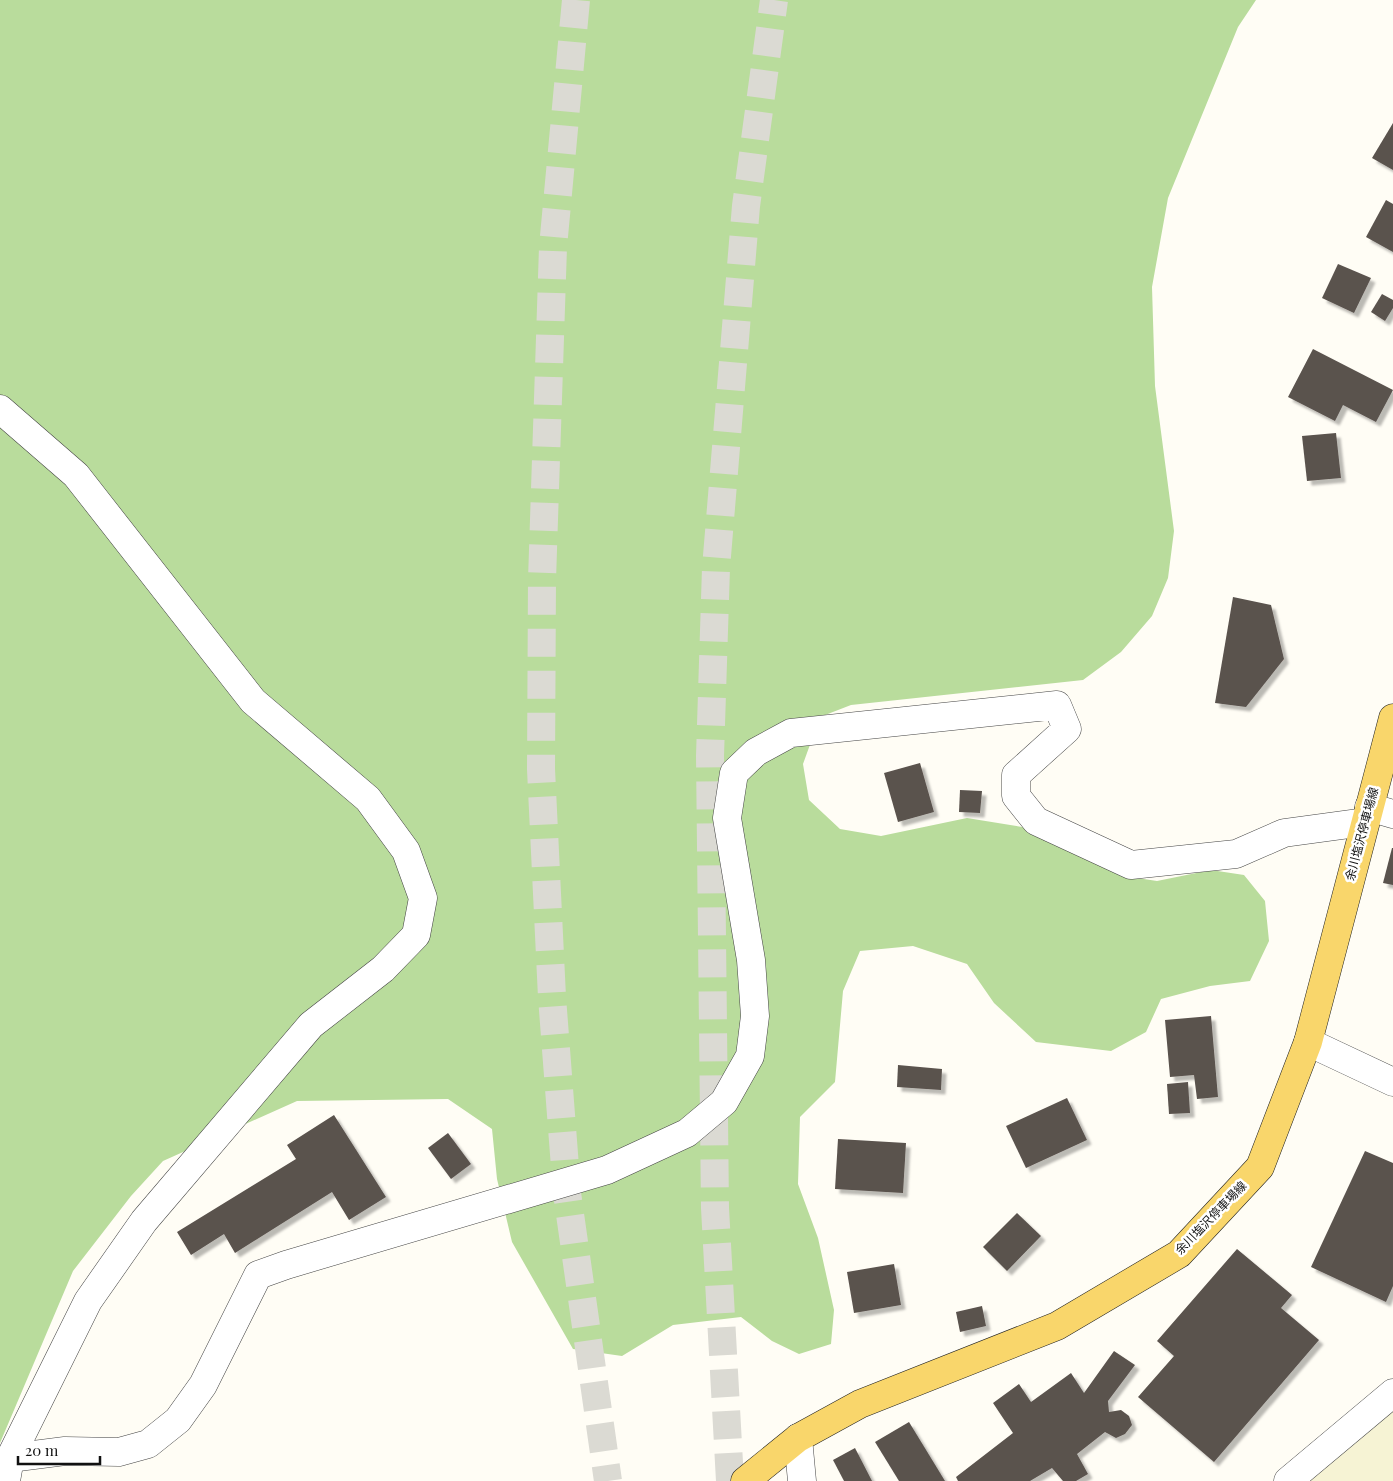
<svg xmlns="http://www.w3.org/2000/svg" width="1393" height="1481" viewBox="0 0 1393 1481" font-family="'Playfair Display','Noto Sans JP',serif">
	<defs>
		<filter id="shadow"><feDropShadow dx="4.5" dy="4.5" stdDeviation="1" flood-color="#0004"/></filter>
	</defs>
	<rect width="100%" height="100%" fill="#fffdf5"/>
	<polygon fill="#f6f3d4" points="1393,1393 1393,1481 1288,1481"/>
	<polygon fill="#b9dc9c" points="0,0 1256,0 1238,27 1168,198 1152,287 1155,386 1174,531 1168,578 1152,616 1121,652 1083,680 851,705 820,717 803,764 809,800 840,829 881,836 967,818 1028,828 1124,876 1157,881 1211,870 1244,875 1265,901 1269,941 1250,981 1210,986 1161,999 1146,1032 1111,1051 1036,1042 994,1003 967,964 913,946 860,951 843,991 835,1082 800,1117 798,1184 818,1238 834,1310 831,1344 799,1354 772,1341 741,1317 673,1325 622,1356 573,1349 512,1242 497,1179 492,1129 448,1099 297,1101 163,1161 131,1196 73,1271 0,1443"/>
	<g fill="#5a524d" filter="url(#shadow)">
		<polygon points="1393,123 1393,170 1372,158"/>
		<polygon points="1386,200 1393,204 1393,252 1366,237"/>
		<polygon points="1338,264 1371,278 1354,313 1322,298"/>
		<polygon points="1382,294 1393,300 1393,308 1385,321 1371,312"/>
		<polygon points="1313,349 1393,390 1376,422 1343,405 1335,421 1288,397"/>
		<polygon points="1336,433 1341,478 1307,481 1302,436"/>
		<polygon points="1233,597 1271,605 1284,659 1246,707 1215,703"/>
		<polygon points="920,763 934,812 898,822 884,773"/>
		<polygon points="960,790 982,791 980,813 959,812"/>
		<polygon points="1392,848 1393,848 1393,885 1383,883"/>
		<polygon points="1211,1016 1218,1097 1197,1099 1194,1075 1170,1077 1165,1020"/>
		<polygon points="898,1065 942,1069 941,1090 897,1087"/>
		<polygon points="1188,1082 1190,1113 1169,1114 1167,1084"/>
		<polygon points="1067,1098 1087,1140 1026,1168 1006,1126"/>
		<polygon points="334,1115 386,1197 349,1220 332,1192 235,1253 224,1234 191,1255 177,1232 296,1159 287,1145"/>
		<polygon points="448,1133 471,1164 451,1179 428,1148"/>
		<polygon points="838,1139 906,1143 903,1193 835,1189"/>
		<polygon points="1365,1151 1393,1163 1393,1286 1386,1302 1311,1267"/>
		<polygon points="1017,1213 1041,1236 1007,1271 983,1247"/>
		<polygon points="1237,1249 1292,1295 1281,1308 1319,1340 1214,1462 1138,1397 1174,1356 1157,1341"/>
		<polygon points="894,1264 901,1305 854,1313 847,1272"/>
		<polygon points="982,1306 986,1326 960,1332 956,1312"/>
		<polygon points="1114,1351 1135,1365 1108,1401 1109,1412 1121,1410 1129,1416 1132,1425 1125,1434 1116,1438 1105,1432 1077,1454 1088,1474 1076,1481 1063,1481 1052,1468 1030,1481 958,1481 956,1477 1013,1433 993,1403 1019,1384 1031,1402 1071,1373 1084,1393"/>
		<polygon points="909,1422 945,1481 899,1481 875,1442"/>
		<polygon points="855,1448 872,1481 844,1481 833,1460"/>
	</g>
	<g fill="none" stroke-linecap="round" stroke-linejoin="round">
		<g stroke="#dbdad3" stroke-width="28" stroke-dasharray="28 14" stroke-linecap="butt">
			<polyline points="576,0 553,247 542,580 541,769 552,997 567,1193 608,1481"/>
			<polyline points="730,1481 715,1208 710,756 716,568 746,206 774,0"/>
		</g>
		<defs>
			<g id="minor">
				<polyline points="0,409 76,475 253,701 368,799 406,851 423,898 416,935 383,969 311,1025 144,1221 88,1301 10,1458 6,1481"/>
				<polyline points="1369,807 1393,814"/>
				<polyline points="1308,1042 1393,1082"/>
				<polyline points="798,1438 802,1481"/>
				<polyline points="10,1458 65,1451 119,1452 148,1444 178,1420 203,1385 258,1275 286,1265 607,1170 687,1133 724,1102 750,1056 755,1016 751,960 727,818 734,773 756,752 791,733 1057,705 1067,729 1016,775 1016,796 1036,821 1131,865 1236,854 1284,833 1365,822"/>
				<polyline points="1288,1481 1393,1393"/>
			</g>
			<polyline id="major" points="745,1481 798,1438 860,1404 1057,1326 1179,1254 1260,1167 1308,1042 1393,718"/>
		</defs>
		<use href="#minor" stroke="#444" stroke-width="29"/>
		<use href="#major" stroke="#222" stroke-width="29"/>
		<use href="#minor" stroke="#fff" stroke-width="28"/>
		<use href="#major" stroke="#f9d66b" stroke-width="28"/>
	</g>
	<g text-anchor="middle" stroke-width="5" stroke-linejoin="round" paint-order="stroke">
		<g font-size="12" fill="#111" stroke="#fff">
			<text transform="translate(1362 834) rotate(-75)" y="4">余川塩沢停車場線</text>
			<text transform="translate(1211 1218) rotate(-46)" y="4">余川塩沢停車場線</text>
		</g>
	</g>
	<path d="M18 1456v8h82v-8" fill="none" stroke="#111111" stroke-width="2.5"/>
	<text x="25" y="1456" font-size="15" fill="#111111" stroke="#ffffff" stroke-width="4" paint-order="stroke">20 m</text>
</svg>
